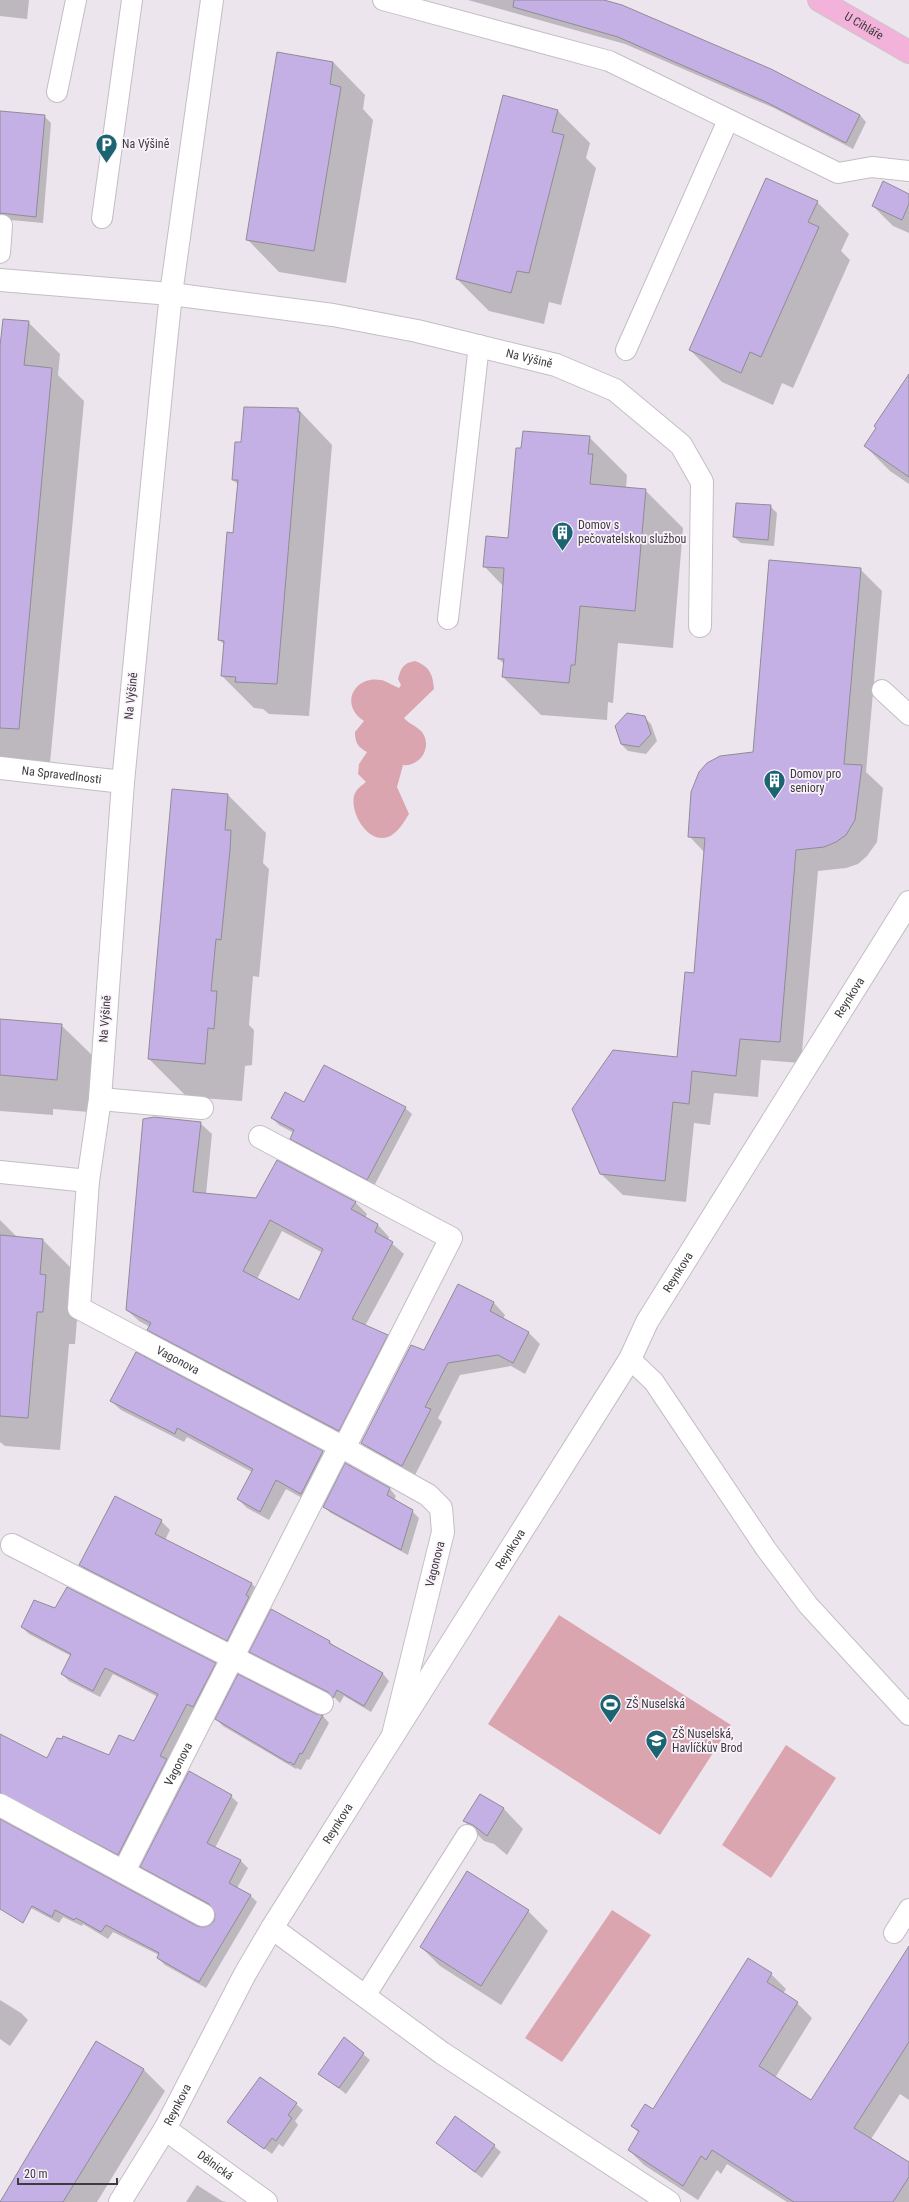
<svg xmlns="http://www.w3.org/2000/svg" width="909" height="2202" viewBox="0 0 909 2202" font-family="'Roboto Condensed',sans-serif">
	<rect width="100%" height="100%" fill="#ede5ee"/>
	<g fill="#daa5ae">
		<path d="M 415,661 C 429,666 433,674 434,689 L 404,718 C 409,724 417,726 422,732 C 433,747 420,767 403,765 L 397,787 L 409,814 C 404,822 398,833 388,837 C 368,844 350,813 354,796 C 356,789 361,786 366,782 L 358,774 L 359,764 L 367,752 C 358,747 355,743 355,732 L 364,721 C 339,705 354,675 381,680 C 387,681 393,686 399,688 L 401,685 L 398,679 C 401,668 403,663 415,661 Z"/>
		<polygon points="559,1615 731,1725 660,1835 488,1724"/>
		<polygon points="786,1745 836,1778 771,1878 722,1845"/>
		<polygon points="612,1910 651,1935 562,2062 525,2038"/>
	</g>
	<g fill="#0003" fill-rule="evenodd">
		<polygon points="0,0 29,0 27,19 0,16"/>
		<polygon points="468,0 599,0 860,115 866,122 853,149 774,108 625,44"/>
		<polygon points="278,53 333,62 365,95 363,109 373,120 346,283 279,272 247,239"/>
		<polygon points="558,111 590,143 586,158 596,168 561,305 549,302 544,324 489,311 457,279"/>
		<polygon points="0,112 44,116 51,123 43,223 0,219"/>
		<polygon points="909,195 909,233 893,226 873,206"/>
		<polygon points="817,202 849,234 841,251 850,260 793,388 782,383 773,405 722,382 690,350"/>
		<polygon points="28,322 60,354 58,375 84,401 50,763 0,758 0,349"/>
		<polygon points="909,376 909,484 890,471 865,446"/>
		<polygon points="245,408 298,409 332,445 309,716 269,714 263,709 254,708 222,676 225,645 219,640 234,534 239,485 233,480 242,443"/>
		<polygon points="589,437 627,475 626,488 645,490 683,528 673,648 618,643 613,703 608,702 607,720 541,715 503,677 504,664 499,659 504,587 484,566 509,539"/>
		<polygon points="770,506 777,513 774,546 741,543 734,537"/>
		<polygon points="860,569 882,591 866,772 883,788 877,842 867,856 858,864 846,868 818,871 801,1063 761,1060 758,1097 714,1093 710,1125 694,1123 686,1202 623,1195 601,1174 678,1058 695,974 705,853 689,836 754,753"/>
		<polygon points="644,717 651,724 657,741 646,754 628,751 621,744"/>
		<polygon points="228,795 266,833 263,863 269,869 259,977 253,976 249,1025 254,1030 252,1065 245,1066 242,1101 187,1097 149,1059"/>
		<polygon points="0,1020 61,1025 94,1057 89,1112 53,1109 53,1115 0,1111"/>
		<polygon points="304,1103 405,1108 412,1114 374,1186 298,1145 291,1138 294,1133 279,1125 272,1118"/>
		<path d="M 200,1123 L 212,1134 L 206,1194 L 256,1199 L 355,1202 L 367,1214 L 365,1218 L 378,1225 L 389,1237 L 388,1240 L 404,1254 L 365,1326 L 387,1336 L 399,1347 L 350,1442 L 160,1341 L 148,1330 L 150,1327 L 139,1321 L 127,1310 ZM 282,1231 L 323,1253 L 300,1302 L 257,1279 Z"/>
		<polygon points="0,1220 17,1237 43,1240 75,1272 78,1308 75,1344 69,1344 60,1450 5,1446 0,1442"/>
		<polygon points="494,1303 505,1315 503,1319 528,1332 540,1344 525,1374 511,1366 460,1375 438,1418 442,1422 414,1477 374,1455 362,1443 424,1352"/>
		<polygon points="136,1353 323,1452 332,1461 311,1503 286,1489 269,1520 247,1508 238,1499 252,1472 187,1437 184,1442 121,1410 111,1401"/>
		<polygon points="346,1464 390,1489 396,1496 394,1500 412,1511 419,1518 408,1555 331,1513 324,1507"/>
		<polygon points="161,1521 170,1530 165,1540 252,1584 260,1592 236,1648 89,1574 80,1565"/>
		<polygon points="22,1627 215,1664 222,1671 125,1861 0,1802 0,1735 48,1760 110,1756 134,1743 158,1697 113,1674 100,1697 69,1681 62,1674 71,1656 29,1634"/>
		<polygon points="329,1641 335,1647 383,1674 389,1681 371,1712 344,1696 340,1703 335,1698 257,1658 251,1652"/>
		<polygon points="316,1715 323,1716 329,1723 309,1760 307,1759 301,1770 297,1768 296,1769 223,1726 216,1719"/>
		<polygon points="481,1795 504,1809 523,1829 507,1855 494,1844 484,1841 464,1821"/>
		<polygon points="231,1796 238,1803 215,1848 241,1861 248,1868 237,1888 250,1895 257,1902 206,1988 165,1965 158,1958 159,1955 113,1932 108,1939 83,1924 82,1926 63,1917 59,1923 31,1908 0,1878 0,1820 197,1927 204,1928 210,1926 215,1921 216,1912 148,1874 141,1867"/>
		<polygon points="468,1873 528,1911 548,1931 501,2005 440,1966 421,1947"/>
		<polygon points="909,1947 909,2100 900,2094 871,2139 909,2163 909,2202 787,2202 727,2164 721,2174 717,2170 698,2200 644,2165 629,2150 639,2133 632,2126 653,2111 771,1974 786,1989 783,1994 797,2003 812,2018 775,2078 811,2101"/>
		<polygon points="0,2000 21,2013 28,2020 10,2046 0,2039"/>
		<polygon points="363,2054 370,2060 346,2094 320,2074"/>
		<polygon points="144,2070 165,2091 97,2202 1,2202"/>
		<polygon points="296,2104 303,2110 295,2121 298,2125 283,2147 279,2144 272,2154 228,2122"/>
		<polygon points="437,2143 494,2146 501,2152 482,2178"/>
		<polygon points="197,2185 222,2201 227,2202 186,2202"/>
	</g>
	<g fill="#c4b0e5" stroke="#8f8c96" fill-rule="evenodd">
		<polygon points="514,0 604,0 622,5 771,69 860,115 846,143 766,102 618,37 513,7"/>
		<polygon points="277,52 333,62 330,84 341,87 314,251 246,240"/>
		<polygon points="503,95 558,110 552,132 564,135 529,273 517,271 511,293 456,279"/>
		<polygon points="0,111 45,115 36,217 0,213"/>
		<polygon points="766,178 818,201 808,222 819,227 761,357 750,352 741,373 689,350"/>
		<polygon points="883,181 909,194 909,204 902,220 872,206"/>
		<polygon points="3,319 29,321 24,365 52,368 19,729 0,728 0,346"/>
		<polygon points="909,374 909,477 864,446 876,428 874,426"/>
		<polygon points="244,407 298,408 298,412 300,412 277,684 235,682 236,677 221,676 224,641 218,640 227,532 233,533 238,480 232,480 235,442 241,442"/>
		<polygon points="523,431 590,436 588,454 593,454 590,484 646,489 635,611 580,606 575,665 571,665 569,683 502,677 504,659 498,659 504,568 483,567 486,536 508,538 516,448 521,448"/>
		<polygon points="736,503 771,505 768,540 733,537"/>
		<polygon points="769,560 861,568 844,764 862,765 855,820 846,835 836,842 824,847 796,850 780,1042 740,1039 736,1076 692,1071 689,1104 673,1102 665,1181 600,1174 572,1109 613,1050 677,1057 685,972 694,973 705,838 688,837 691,792 699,772 707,763 720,756 753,752"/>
		<polygon points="627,713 645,716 651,734 639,747 621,744 615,726"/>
		<polygon points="172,789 228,794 225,830 231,830 230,850 221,940 216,939 211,991 217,991 214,1029 208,1028 205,1064 148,1059"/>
		<polygon points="0,1019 62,1024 57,1080 0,1075"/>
		<polygon points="324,1065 406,1107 367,1180 290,1139 294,1130 271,1118 285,1092 304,1102"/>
		<path d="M 154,1117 L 201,1122 L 193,1192 L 256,1198 L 277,1160 L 356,1202 L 351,1209 L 378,1224 L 375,1232 L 393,1242 L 352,1319 L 388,1335 L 339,1431 L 147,1330 L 151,1323 L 126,1310 L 143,1119 ZM 270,1220 L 323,1249 L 299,1300 L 243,1271 Z"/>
		<polygon points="0,1235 43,1239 40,1274 46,1275 43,1312 37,1312 28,1418 0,1416"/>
		<polygon points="458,1284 494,1302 490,1311 529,1332 513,1363 498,1355 448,1363 425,1407 431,1409 402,1466 361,1443 411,1345 424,1350"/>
		<polygon points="136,1352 323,1451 301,1494 276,1480 260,1512 237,1499 253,1469 177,1428 175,1434 110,1401"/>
		<polygon points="345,1463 390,1488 387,1495 413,1510 401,1550 323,1507"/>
		<polygon points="115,1496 162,1520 155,1534 252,1583 246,1595 249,1597 227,1641 79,1565"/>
		<polygon points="67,1587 216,1663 193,1707 187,1704 160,1756 167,1759 118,1855 0,1793 0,1734 47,1758 57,1738 62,1739 63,1736 109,1755 119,1735 134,1741 158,1694 105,1668 93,1691 61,1674 71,1654 21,1627 34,1600 55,1608"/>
		<polygon points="271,1609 330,1641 329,1643 383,1673 364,1706 337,1690 333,1698 328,1692 249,1652"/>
		<polygon points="238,1674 316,1714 323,1715 302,1754 300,1753 294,1765 290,1762 289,1763 215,1719"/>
		<polygon points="189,1771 232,1795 207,1843 241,1860 229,1883 251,1895 199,1982 157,1958 159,1953 106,1925 101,1932 76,1918 74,1920 55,1910 52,1917 32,1906 23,1923 0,1909 0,1819 197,1926 204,1927 210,1925 214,1921 215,1914 209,1904 140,1867"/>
		<polygon points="480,1794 504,1808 487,1836 473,1825 463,1821"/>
		<polygon points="467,1871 529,1910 481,1986 420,1947"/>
		<polygon points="909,1946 909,2042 854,2128 909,2162 909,2177 893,2202 794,2202 712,2150 706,2160 701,2156 683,2186 628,2150 639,2131 631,2126 645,2104 653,2109 748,1958 772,1973 767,1982 798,2002 759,2066 811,2100"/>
		<polygon points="344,2037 364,2053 339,2088 318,2074"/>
		<polygon points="96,2041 144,2069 130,2093 63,2202 0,2202"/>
		<polygon points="260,2077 297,2103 288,2115 292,2118 276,2141 272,2138 264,2149 227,2122"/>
		<polygon points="455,2116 495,2145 475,2172 436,2143"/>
	</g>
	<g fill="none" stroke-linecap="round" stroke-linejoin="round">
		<defs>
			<g id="service">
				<polyline points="383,0 609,61 838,173 872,167 909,171"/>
				<polyline points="57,92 76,0"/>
				<polyline points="102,218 132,0"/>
				<polyline points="0,253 2,225"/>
				<polyline points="626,350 728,120"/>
				<polyline points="448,619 479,345"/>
				<polyline points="882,690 909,715"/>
				<polyline points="630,1359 654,1382 766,1549 808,1605 909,1715"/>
				<polyline points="894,1933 909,1909"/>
				<polyline points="365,1996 467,1835"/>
			</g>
			<g id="minor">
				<path id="s1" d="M 212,0 L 171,294 L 165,351 L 123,782 L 100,1099 L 88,1181 L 79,1308 L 344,1448 L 428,1495 L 441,1508 L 443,1532 L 393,1735"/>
				<path id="s2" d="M 0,280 L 171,294 L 333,315 L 417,331 L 556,365 L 615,390 L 681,445 L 702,482 L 700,626"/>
				<path id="s3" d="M 0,768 L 123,782"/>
				<polyline points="100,1099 202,1108"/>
				<polyline points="260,1137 451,1238 344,1448"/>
				<polyline points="0,1172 88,1181"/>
				<polyline points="12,1545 322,1703"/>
				<polyline points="0,1805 203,1915"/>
				<path id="s4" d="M 124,1871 L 340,1446"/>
				<polyline points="272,1928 442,2053 669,2202"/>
				<path id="s5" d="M 165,2129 L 266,2202"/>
				<path id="s6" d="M 120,2202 L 165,2129 L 245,1974 L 272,1928 L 630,1359 L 647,1322 L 909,902"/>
			</g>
			<g id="primary">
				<path id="s7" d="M 819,0 L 909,52"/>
			</g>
		</defs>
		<use href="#service" stroke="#c5bdc5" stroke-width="22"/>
		<use href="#minor" stroke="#c5bdc5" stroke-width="24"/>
		<use href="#primary" stroke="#c9c8c9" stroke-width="24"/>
		<use href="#service" stroke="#fff" stroke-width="20"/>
		<use href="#minor" stroke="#fff" stroke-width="22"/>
		<use href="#primary" stroke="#f3b2d9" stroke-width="22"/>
	</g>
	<defs>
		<symbol id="parking-pin" viewBox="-11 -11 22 30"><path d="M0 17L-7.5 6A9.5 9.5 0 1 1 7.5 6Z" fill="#1d6473" stroke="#faf2fb"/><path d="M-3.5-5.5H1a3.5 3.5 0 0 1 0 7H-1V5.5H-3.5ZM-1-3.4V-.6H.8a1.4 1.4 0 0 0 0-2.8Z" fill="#fff"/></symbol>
		<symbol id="building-pin" viewBox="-11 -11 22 30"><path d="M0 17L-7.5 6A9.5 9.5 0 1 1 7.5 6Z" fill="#1d6473" stroke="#faf2fb"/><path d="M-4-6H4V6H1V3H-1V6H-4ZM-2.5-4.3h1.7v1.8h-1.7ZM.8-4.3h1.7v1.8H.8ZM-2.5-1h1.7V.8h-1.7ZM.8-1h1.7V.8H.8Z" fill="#fff"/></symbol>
		<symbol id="stadium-pin" viewBox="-11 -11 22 30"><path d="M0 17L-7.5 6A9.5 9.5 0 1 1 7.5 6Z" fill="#1d6473" stroke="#faf2fb"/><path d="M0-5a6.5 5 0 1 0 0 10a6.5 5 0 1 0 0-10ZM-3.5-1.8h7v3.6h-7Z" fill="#fff"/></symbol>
		<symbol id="school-pin" viewBox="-11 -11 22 30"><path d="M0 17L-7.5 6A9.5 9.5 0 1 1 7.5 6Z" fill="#1d6473" stroke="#faf2fb"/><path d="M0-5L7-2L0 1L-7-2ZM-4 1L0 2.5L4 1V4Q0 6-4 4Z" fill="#fff"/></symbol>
	</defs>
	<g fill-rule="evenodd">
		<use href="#parking-pin" x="94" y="132" width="25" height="34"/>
		<use href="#building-pin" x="550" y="520" width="25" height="34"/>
		<use href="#building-pin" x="762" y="768" width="25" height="34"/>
		<use href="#stadium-pin" x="598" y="1692" width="25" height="34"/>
		<use href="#school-pin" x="644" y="1728" width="25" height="34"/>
	</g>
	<g text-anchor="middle" stroke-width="3.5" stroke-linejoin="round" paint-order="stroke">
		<g font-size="12" fill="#3e3b3e" stroke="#faf2fb">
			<text dy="4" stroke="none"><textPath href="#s7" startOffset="52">U Cihláře</textPath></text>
			<text dy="4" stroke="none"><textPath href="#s2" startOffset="536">Na Výšině</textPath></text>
			<text transform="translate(131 696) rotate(-84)" y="4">Na Výšině</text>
			<text dy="4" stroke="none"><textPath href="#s3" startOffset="62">Na Spravedlnosti</textPath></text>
			<text dy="4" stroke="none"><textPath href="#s6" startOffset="1409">Reynkova</textPath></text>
			<text transform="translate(105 1019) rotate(-86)" y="4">Na Výšině</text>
			<text dy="4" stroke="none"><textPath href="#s6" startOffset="1085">Reynkova</textPath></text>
			<text dy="4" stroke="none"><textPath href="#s1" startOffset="1427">Vagonova</textPath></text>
			<text dy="4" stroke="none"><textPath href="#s6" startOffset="761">Reynkova</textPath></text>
			<text transform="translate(435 1564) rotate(-76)" y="4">Vagonova</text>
			<text dy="4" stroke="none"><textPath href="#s4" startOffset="120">Vagonova</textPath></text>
			<text dy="4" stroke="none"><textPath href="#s6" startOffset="437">Reynkova</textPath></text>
			<text dy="4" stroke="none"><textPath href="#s6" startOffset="113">Reynkova</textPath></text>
			<text dy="4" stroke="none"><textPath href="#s5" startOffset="62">Dělnická</textPath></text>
		</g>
		<g font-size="12" fill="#3e3b3e" stroke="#faf2fb" text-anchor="start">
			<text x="122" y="148">Na Výšině</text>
			<text x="578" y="529">Domov s<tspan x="578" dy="14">pečovatelskou službou</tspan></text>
			<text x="790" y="778">Domov pro<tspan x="790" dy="14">seniory</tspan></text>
			<text x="626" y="1708">ZŠ Nuselská</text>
			<text x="672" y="1738">ZŠ Nuselská,<tspan x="672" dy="14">Havlíčkův Brod</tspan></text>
		</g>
	</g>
	<path d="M18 2178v6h99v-6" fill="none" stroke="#3e3b3e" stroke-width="2"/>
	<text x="24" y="2178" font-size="12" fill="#3e3b3e" stroke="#faf2fb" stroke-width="3" paint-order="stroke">20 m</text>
</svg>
